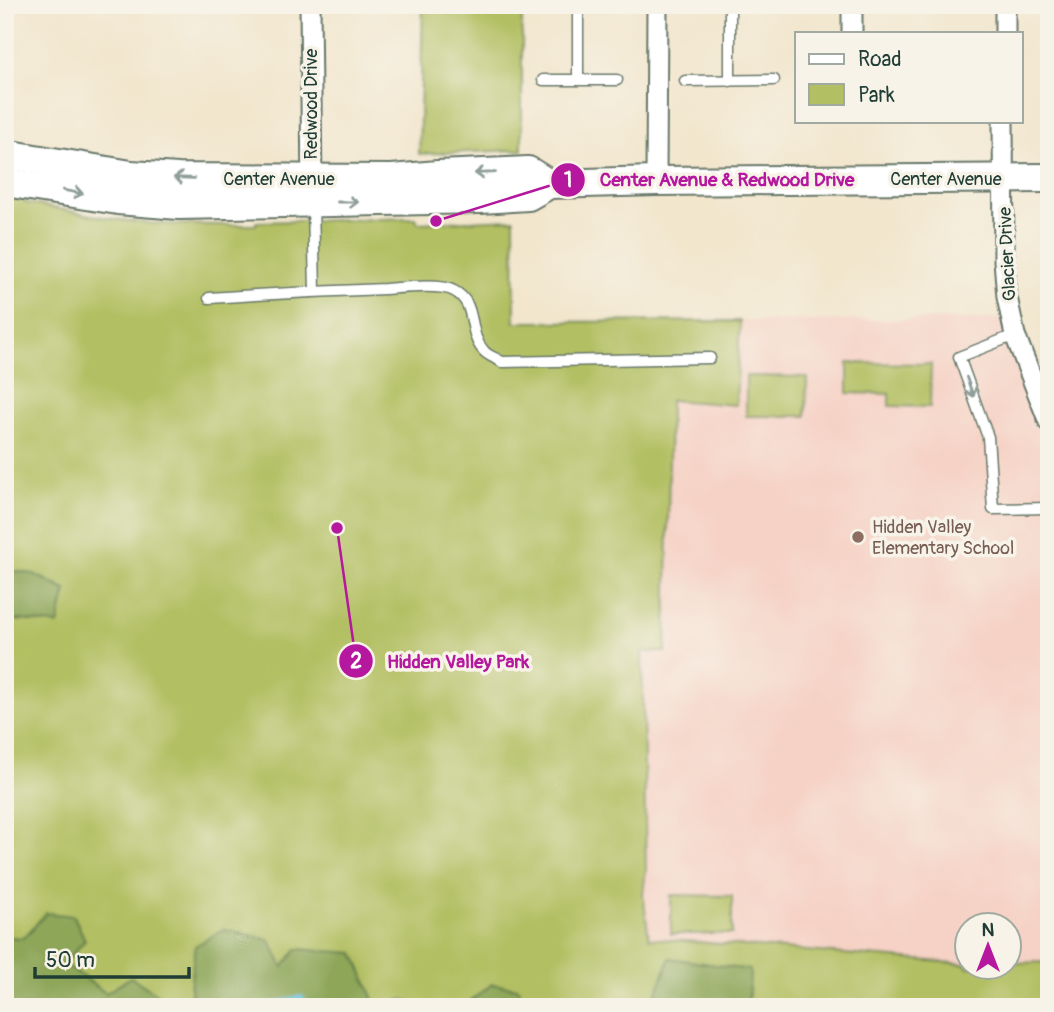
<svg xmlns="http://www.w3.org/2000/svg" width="1054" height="1012" viewBox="0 0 1054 1012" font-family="Pangolin,sans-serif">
	<rect width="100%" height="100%" fill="#f7f3e8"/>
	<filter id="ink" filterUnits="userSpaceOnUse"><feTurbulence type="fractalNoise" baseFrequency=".0143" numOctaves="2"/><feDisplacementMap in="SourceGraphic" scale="14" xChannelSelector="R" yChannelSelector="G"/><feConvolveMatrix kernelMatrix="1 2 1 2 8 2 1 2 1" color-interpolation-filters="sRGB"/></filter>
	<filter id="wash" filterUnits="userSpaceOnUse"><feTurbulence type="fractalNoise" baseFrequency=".00686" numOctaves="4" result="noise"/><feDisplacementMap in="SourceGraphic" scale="28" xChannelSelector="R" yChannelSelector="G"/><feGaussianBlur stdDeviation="1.57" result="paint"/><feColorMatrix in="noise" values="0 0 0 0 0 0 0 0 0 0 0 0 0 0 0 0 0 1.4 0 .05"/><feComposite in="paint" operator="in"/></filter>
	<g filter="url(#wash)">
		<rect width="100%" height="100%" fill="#f2e6cd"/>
		<polygon fill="#f6d1c5" points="1011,319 1049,422 1049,962 1009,963 1009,925 967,925 966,964 649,939 643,895 646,869 642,652 666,652 670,400 736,405 740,321"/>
		<g fill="#b2bf62" stroke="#687e4b" stroke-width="2">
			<polygon points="423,5 522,5 522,150 419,154"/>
			<path d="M 5,198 L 23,199 L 26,203 C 63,209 101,218 138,222 C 177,226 217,224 256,225 L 256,222 L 416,218 L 418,223 L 514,219 L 515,322 L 740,321 L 736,405 L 670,400 L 666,652 L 642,652 L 646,869 L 643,895 L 649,938 L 966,964 L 967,967 L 1009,967 L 1009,963 L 1049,962 L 1049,1007 L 514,1007 L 485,989 L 463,1007 L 422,1007 L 404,999 L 377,1007 L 353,953 L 190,989 L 196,1007 L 166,1007 L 167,1001 L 106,993 L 64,964 L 46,913 L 24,938 L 5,937 Z"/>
			<polygon points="848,363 931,364 930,407 889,406 889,394 848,393"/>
			<polygon points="746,376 807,377 806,416 746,416"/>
			<polygon points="671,895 732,896 732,934 671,934"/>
		</g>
		<g fill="#8da658" stroke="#567246" stroke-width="2">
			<polygon points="5,566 8,570 34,574 66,590 58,625 21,620 5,621"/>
			<polygon points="46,913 74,916 85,940 64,964 106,993 131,977 168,1002 166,1007 5,1007 5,937 24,938"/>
			<polygon points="224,929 270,940 283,967 297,949 354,953 377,1007 196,1007 190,989 195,946"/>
			<polygon points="670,958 750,970 749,996 745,1007 651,1007"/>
			<polygon points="492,984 518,988 526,1007 463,1007"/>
		</g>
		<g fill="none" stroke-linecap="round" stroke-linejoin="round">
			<polyline stroke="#67c5e5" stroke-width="6" points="265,1007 301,998 308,1007"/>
		</g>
	</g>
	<g filter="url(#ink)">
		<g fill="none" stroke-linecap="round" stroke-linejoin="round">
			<defs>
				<g id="lane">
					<polyline points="578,5 578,80"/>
					<polyline points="730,5 730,81"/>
					<polyline points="543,80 617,80"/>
					<polyline points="685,81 774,80"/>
					<polyline points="313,204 315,291"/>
					<path d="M 209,298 C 267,294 326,291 385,289 C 401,288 441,283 454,291 C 478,303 467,334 484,351 C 488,356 496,358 502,362 L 710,358"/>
					<polyline points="1015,335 959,357 988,437 993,509 1049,508"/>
				</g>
				<g id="street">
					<polyline points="310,5 312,190"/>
					<polyline points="852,5 852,33"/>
					<polyline points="1005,33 1005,5"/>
					<polyline points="1003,121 1004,260 1007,297 1015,335 1049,422"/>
					<polyline points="656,181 657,5"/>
				</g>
				<g id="secondary">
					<polyline points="5,154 131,175 178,178 392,179 438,175 528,171 549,184"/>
					<polyline points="5,182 118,200 179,205 480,199 528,196 549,184 656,181 1049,178"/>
				</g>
			</defs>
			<use href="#lane" stroke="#69786a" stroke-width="13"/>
			<use href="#street" stroke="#69786a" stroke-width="23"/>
			<use href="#secondary" stroke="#69786a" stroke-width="32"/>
			<use href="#lane" stroke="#fff" stroke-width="10"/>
			<use href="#street" stroke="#fff" stroke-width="19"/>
			<use href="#secondary" stroke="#fff" stroke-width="28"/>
		</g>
		<defs><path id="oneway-shaft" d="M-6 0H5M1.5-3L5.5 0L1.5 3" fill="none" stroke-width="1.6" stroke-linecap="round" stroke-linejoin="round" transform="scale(1.75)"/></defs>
		<g stroke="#8f9e9a">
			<use href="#oneway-shaft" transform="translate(485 173) rotate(178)"/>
			<use href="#oneway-shaft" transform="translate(184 178) rotate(-178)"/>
			<use href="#oneway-shaft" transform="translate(73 192) rotate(10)"/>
			<use href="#oneway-shaft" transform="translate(348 202)"/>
			<use href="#oneway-shaft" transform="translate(970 387) rotate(70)"/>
		</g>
	</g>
	<circle fill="#8d6e63" stroke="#f7f3e8" stroke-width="2.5" cx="858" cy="537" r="7"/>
	<g text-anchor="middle" stroke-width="7" stroke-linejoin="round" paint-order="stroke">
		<g font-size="18" fill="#1f3d34" stroke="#f7f3e8">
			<text transform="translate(311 104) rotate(-90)" y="6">Redwood Drive</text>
			<text x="279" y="185">Center Avenue</text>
			<text x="946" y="185">Center Avenue</text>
			<text transform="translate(1007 254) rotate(-93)" y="6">Glacier Drive</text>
		</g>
		<g font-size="18" fill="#785e54" stroke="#f7f3e8" text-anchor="start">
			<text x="872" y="533">Hidden Valley<tspan x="872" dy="21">Elementary School</tspan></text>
		</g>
	</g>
	<path fill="none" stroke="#b5179e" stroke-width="2.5" d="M436 221L568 180M337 528L356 661"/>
	<g fill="#b5179e" stroke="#f7f3e8" stroke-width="2.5">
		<circle cx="436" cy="221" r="7"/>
		<circle cx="337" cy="528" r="7"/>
		<circle cx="568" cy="180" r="18"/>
		<circle cx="356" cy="661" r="18"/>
	</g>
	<g font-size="21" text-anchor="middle" font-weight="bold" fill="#fff">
		<text x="568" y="187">1</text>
		<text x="356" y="668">2</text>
	</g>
	<g font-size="19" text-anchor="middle" font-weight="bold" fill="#b5179e" stroke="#f7f3e8" stroke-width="7" stroke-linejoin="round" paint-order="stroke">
		<text x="727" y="186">Center Avenue &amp; Redwood Drive</text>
		<text x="458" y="668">Hidden Valley Park</text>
	</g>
	<rect width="1054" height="1012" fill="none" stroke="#f7f3e8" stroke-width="28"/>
	<rect x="795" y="32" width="228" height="91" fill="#f7f3e8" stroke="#a1aaa0" stroke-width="2"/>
	<rect x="809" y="54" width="35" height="10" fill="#ffffff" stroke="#a1aaa0" stroke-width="2"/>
	<text x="858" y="66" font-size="21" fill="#1f3d34">Road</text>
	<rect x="809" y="84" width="35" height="21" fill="#b2bf62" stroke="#a1aaa0" stroke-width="2"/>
	<text x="858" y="102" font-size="21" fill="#1f3d34">Park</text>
	<g transform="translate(988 946)"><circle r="33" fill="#f7f3e8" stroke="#a1aaa0" stroke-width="2"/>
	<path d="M0-5L12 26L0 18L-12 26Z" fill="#b5179e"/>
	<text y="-10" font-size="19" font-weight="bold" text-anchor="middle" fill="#1f3d34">N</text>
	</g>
	<path d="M35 967v10h154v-10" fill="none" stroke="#1f3d34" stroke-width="3.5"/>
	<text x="46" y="967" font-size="21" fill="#1f3d34" stroke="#f7f3e8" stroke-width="5" paint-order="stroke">50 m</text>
</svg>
